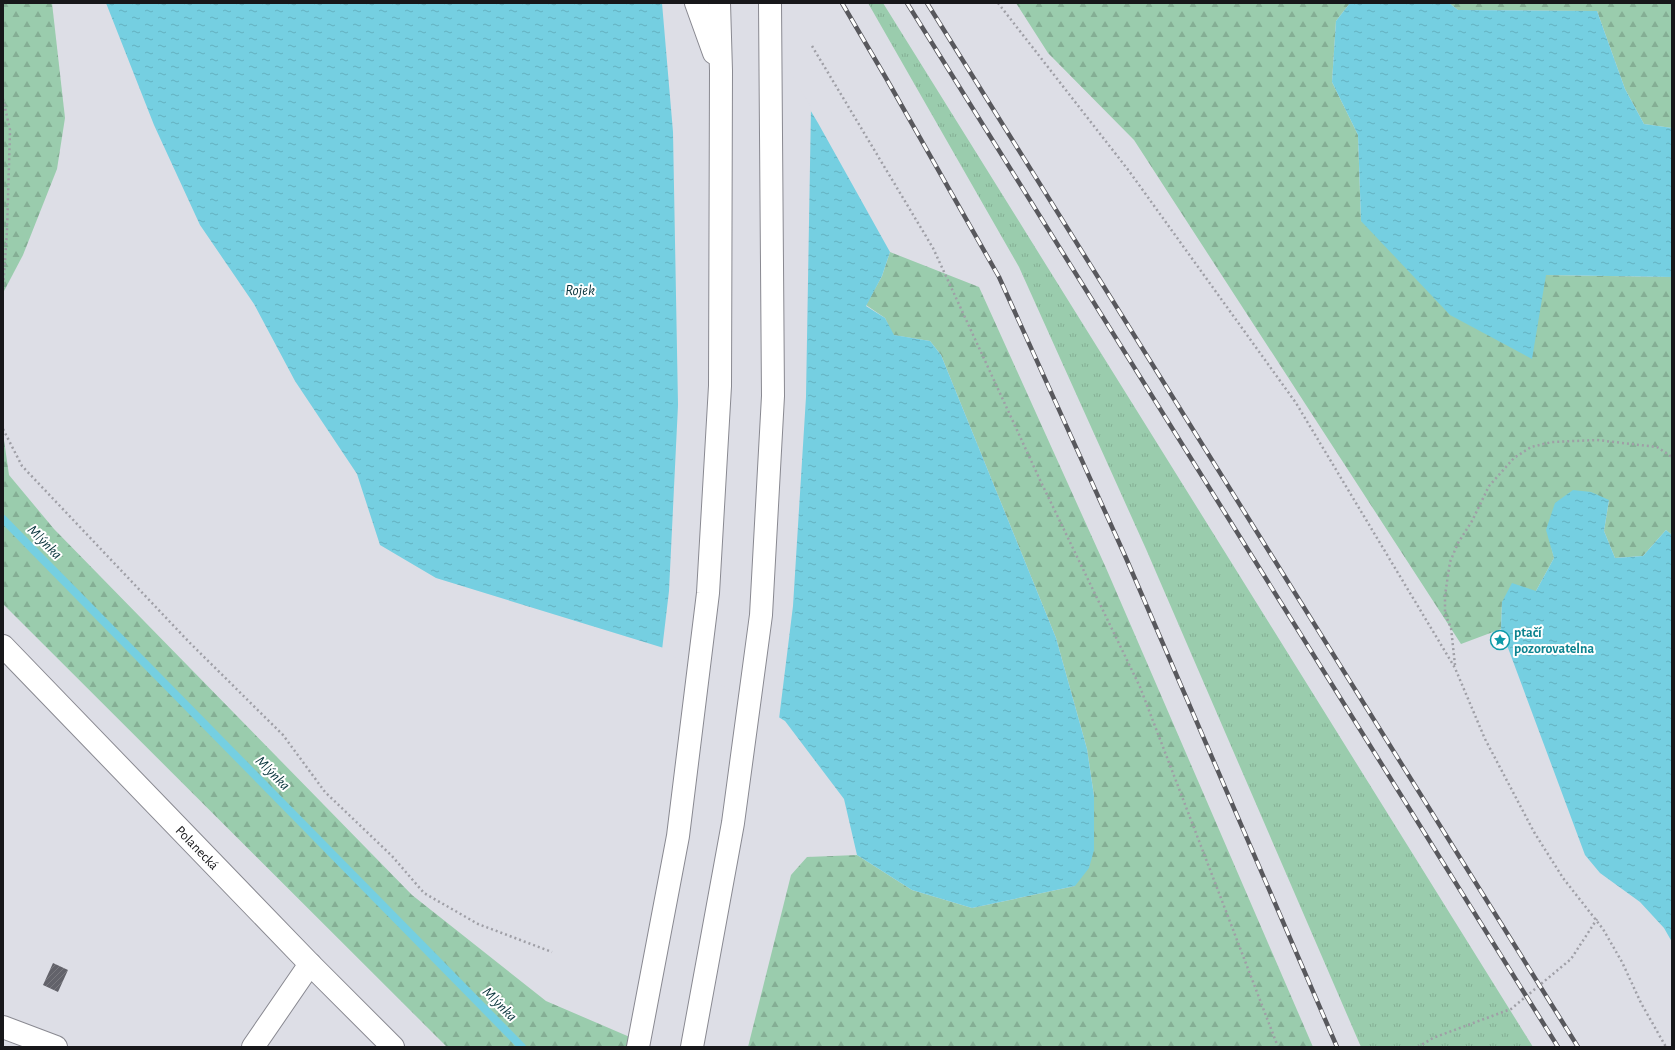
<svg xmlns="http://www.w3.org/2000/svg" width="1675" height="1050" viewBox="0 0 1675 1050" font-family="'Alegreya Sans',sans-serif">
	<defs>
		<pattern id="grass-tufts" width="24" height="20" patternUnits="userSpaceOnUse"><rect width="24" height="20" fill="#9accad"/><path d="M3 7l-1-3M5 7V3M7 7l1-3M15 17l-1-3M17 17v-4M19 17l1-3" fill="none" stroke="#84ae94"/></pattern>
		<pattern id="forest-firs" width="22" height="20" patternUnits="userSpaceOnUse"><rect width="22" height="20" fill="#9accad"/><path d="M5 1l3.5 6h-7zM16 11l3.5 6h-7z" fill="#84ae94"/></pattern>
		<pattern id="water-ripples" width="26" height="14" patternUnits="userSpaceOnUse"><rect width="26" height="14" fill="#75cfe1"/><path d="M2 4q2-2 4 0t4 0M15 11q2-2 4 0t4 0" fill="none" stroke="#64b1c0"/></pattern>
		<pattern id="building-hatch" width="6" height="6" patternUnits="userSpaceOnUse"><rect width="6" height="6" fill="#62626a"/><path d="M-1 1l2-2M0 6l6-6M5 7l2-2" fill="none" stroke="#78787e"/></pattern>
	</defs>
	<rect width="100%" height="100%" fill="#dddee6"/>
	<polygon fill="url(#grass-tufts)" points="868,3 883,3 1533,1047 1361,1047 1146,549 1019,267"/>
	<g fill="url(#forest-firs)">
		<polygon points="3,3 52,3 65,118 57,169 23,255 3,293"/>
		<polygon points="1016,3 1350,3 1336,21 1332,82 1358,135 1361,221 1545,275 1672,277 1672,535 1666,530 1643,556 1615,558 1604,531 1609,500 1551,546 1554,558 1536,591 1502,602 1501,629 1461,644 1134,140 1048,53"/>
		<polygon points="1449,3 1672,3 1672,128 1644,124 1625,89 1597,11 1458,10"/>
		<polygon points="890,252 979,287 1106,568 1313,1047 748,1047 791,875 807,857 857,855 912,890 972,908 1075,886 1094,796 1087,749 1056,638 941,355 930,341 893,335 885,318 866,305 882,276"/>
		<polygon points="3,433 9,475 54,529 412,895 546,1001 653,1047 447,1047 3,604"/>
	</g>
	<g fill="url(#water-ripples)">
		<polygon points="106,3 741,3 751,11 818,123 890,252 882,276 866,306 885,318 894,335 930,341 941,355 1056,638 1087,749 1094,796 1094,850 1089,868 1075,886 972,908 912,890 857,855 844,799 785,721 667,649 436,578 380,545 357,474 295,381 254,304 200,225 154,125"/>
		<polygon points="1350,3 1449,3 1458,10 1597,11 1625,89 1644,124 1672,128 1672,277 1546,275 1532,359 1450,315 1361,221 1358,135 1332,82 1336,21"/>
		<polygon points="1573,490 1591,492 1609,500 1604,531 1615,558 1643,556 1666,530 1672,535 1672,942 1664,928 1640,902 1600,873 1585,855 1501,629 1502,602 1512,583 1536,591 1554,558 1546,530 1555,503"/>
	</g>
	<polygon fill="#dddee6" points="662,3 744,3 753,10 811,107 806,397 793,606 779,719 662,650 669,591 678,405 673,132"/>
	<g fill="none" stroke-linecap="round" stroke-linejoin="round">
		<polyline stroke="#75cfe1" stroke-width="8" points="3,519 522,1047"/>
	</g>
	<polygon fill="url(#building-hatch)" points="53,963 68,970 58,992 43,985"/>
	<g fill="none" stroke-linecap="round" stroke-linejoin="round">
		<defs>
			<g id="minor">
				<path id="s1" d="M 3,646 L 310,964 L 393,1047"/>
				<polyline points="3,1027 56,1047"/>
				<polyline points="253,1047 310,964"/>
			</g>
			<g id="highway">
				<polyline points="696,3 714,53"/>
				<polyline points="638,1047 678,836 708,593 720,386 721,71 719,3"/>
				<polyline points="692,1047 733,823 761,615 773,396 770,3"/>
			</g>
		</defs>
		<use href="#minor" stroke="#898991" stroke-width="24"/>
		<use href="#highway" stroke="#898991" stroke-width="24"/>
		<g stroke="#9f9fa6" stroke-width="2.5" stroke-dasharray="2 3" stroke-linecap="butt">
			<polyline points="998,3 1129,171 1296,403 1455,668 1485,739 1534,832 1563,878 1603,929 1622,962 1641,1003 1666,1047"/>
			<polyline points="812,46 933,248 1040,480 1140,687 1278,1047"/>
			<polyline points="3,99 10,130 7,231 3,289"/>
			<polyline points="3,429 22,466 189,642 283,735 325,792 392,856 424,893 478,924 552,952"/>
			<polyline points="1455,665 1451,628 1445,614 1445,595 1450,562 1458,543 1472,521 1489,486 1514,458 1531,447 1552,442 1597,440 1657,447 1672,457"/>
			<polyline points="1418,1047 1433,1038 1511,1009 1571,959 1597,919"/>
		</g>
		<use href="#minor" stroke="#fff" stroke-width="22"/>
		<use href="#highway" stroke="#fff" stroke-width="22"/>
		<defs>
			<g id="rail">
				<polyline points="842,3 886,78 999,277 1126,558 1337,1047"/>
				<polyline points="907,3 1558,1047"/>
				<polyline points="927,3 1578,1047"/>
			</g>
		</defs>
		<use href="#rail" stroke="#58585d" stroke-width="4.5"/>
		<use href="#rail" stroke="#fff" stroke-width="3" stroke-dasharray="9" stroke-linecap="butt"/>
	</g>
	<defs>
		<symbol id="sight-ring" viewBox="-11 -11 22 22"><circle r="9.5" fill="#fff" stroke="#0f9aa8" stroke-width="1.5"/><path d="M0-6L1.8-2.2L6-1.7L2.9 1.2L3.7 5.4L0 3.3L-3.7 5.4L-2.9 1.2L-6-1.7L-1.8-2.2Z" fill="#0f9aa8"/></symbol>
	</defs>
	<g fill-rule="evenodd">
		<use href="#sight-ring" x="1489" y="629" width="22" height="22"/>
	</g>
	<g text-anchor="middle" stroke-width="4" stroke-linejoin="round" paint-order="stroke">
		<g font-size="14" font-weight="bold" fill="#0d838f" stroke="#fff" text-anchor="start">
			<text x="1514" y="637">ptačí<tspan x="1514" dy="16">pozorovatelna</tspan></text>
		</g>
		<g font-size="14" fill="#17171a" stroke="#fff">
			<text dy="5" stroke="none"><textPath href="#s1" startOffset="280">Polanecká</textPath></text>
		</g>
		<g font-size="15" font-style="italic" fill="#06323a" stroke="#fff">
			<text x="580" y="295">Rojek</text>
			<text transform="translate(45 542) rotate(45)" y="5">Mlýnka</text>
			<text transform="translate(273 773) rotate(45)" y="5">Mlýnka</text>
			<text transform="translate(500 1004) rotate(45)" y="5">Mlýnka</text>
		</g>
	</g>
	<rect width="1675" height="1050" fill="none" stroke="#17171a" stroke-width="8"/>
</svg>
